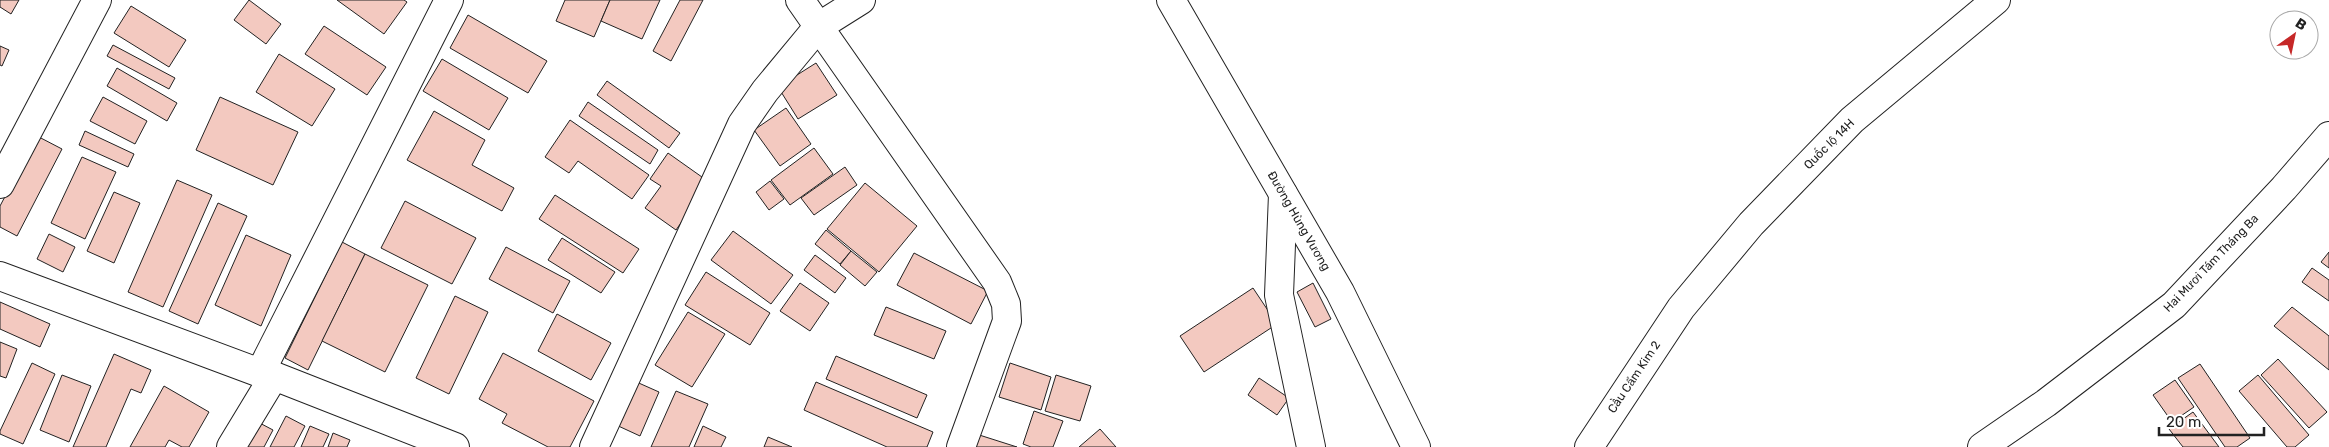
<svg xmlns="http://www.w3.org/2000/svg" width="2329" height="447" viewBox="0 0 2329 447" font-family="Rubik,sans-serif">
	<rect width="100%" height="100%" fill="#fff"/>
	<g fill="#f3c9c0" stroke="#222">
		<polygon points="0,0 19,0 11,14 0,7"/>
		<polygon points="249,0 281,24 266,44 234,20"/>
		<polygon points="337,0 404,0 407,2 384,34"/>
		<polygon points="565,0 610,0 594,37 556,21"/>
		<polygon points="610,0 660,0 642,39 601,21"/>
		<polygon points="680,0 703,0 671,61 653,51"/>
		<polygon points="131,6 186,40 169,67 114,33"/>
		<polygon points="468,15 547,61 528,93 450,48"/>
		<polygon points="324,26 386,67 367,95 305,54"/>
		<polygon points="113,45 175,78 169,89 107,56"/>
		<polygon points="0,46 9,50 2,66 0,65"/>
		<polygon points="279,54 335,89 312,126 256,92"/>
		<polygon points="442,59 508,98 489,130 423,91"/>
		<polygon points="816,63 837,95 798,119 778,87"/>
		<polygon points="117,68 177,103 167,121 107,86"/>
		<polygon points="607,81 680,133 669,148 597,95"/>
		<polygon points="103,97 147,121 135,144 90,121"/>
		<polygon points="220,97 298,132 273,185 196,150"/>
		<polygon points="588,102 658,150 650,164 579,116"/>
		<polygon points="786,108 811,144 780,166 754,130"/>
		<polygon points="434,111 485,140 472,165 514,188 502,211 407,160"/>
		<polygon points="570,120 649,175 632,199 578,161 569,173 545,157"/>
		<polygon points="85,131 134,154 128,167 79,145"/>
		<polygon points="37,136 62,149 17,236 0,227 0,206"/>
		<polygon points="814,148 833,174 790,205 771,180"/>
		<polygon points="668,153 709,182 676,230 645,208 661,186 650,179"/>
		<polygon points="82,157 116,172 85,239 51,223"/>
		<polygon points="845,167 857,185 814,215 801,198"/>
		<polygon points="177,180 212,195 163,307 128,292"/>
		<polygon points="770,181 784,199 769,210 756,192"/>
		<polygon points="865,183 917,226 879,272 827,229"/>
		<polygon points="114,192 140,203 114,263 87,251"/>
		<polygon points="555,195 639,249 623,273 539,219"/>
		<polygon points="405,201 476,238 452,284 381,248"/>
		<polygon points="218,203 247,216 198,324 169,311"/>
		<polygon points="826,230 851,251 840,264 815,244"/>
		<polygon points="733,231 793,275 771,304 711,260"/>
		<polygon points="49,234 75,247 63,272 37,259"/>
		<polygon points="246,235 291,255 261,326 215,305"/>
		<polygon points="562,238 615,272 601,293 548,260"/>
		<polygon points="342,242 365,254 308,370 285,358"/>
		<polygon points="506,247 570,281 553,313 489,279"/>
		<polygon points="851,251 877,272 865,286 840,265"/>
		<polygon points="2329,252 2329,268 2321,262"/>
		<polygon points="914,253 988,291 971,324 897,285"/>
		<polygon points="365,254 428,285 385,372 322,341"/>
		<polygon points="815,255 846,278 835,293 804,270"/>
		<polygon points="2312,268 2329,280 2329,301 2302,282"/>
		<polygon points="706,272 770,313 750,345 685,305"/>
		<polygon points="800,283 829,303 810,331 780,311"/>
		<polygon points="1313,283 1331,319 1315,327 1297,292"/>
		<polygon points="1253,288 1277,324 1204,372 1180,336"/>
		<polygon points="455,296 488,312 449,394 416,378"/>
		<polygon points="0,302 50,324 40,347 0,329"/>
		<polygon points="886,307 946,331 934,359 874,335"/>
		<polygon points="2292,307 2329,336 2329,370 2274,326"/>
		<polygon points="688,312 725,334 692,387 655,365"/>
		<polygon points="557,314 611,343 591,380 538,351"/>
		<polygon points="0,342 17,349 6,378 0,376"/>
		<polygon points="503,353 594,401 570,447 548,447 502,423 507,414 479,399"/>
		<polygon points="114,354 151,370 141,393 131,389 106,447 73,447"/>
		<polygon points="836,356 927,395 917,418 826,379"/>
		<polygon points="2278,359 2327,412 2309,428 2261,375"/>
		<polygon points="32,363 55,374 23,444 0,434 0,431"/>
		<polygon points="1010,363 1051,377 1041,410 999,397"/>
		<polygon points="2200,364 2250,438 2237,447 2225,447 2178,378"/>
		<polygon points="62,375 91,386 69,442 40,430"/>
		<polygon points="1056,375 1091,386 1080,421 1045,411"/>
		<polygon points="2258,375 2309,435 2295,447 2287,447 2239,391"/>
		<polygon points="1259,378 1289,398 1277,415 1248,395"/>
		<polygon points="632,380 659,392 640,436 614,424"/>
		<polygon points="2175,380 2194,407 2172,422 2153,395"/>
		<polygon points="816,382 933,432 927,447 887,447 804,410"/>
		<polygon points="164,386 209,412 189,447 182,447 169,440 165,447 130,447"/>
		<polygon points="676,391 708,404 689,447 651,447"/>
		<polygon points="1034,411 1063,421 1053,447 1031,447 1023,444"/>
		<polygon points="2193,412 2219,447 2183,447 2169,429"/>
		<polygon points="286,416 305,426 294,447 270,447"/>
		<polygon points="254,420 273,430 264,447 239,447"/>
		<polygon points="310,426 329,434 323,447 301,447"/>
		<polygon points="703,426 726,437 721,447 694,447"/>
		<polygon points="1100,429 1116,447 1079,447"/>
		<polygon points="333,433 350,440 347,447 328,447"/>
		<polygon points="973,433 1017,447 969,447"/>
		<polygon points="768,437 792,447 764,447"/>
	</g>
	<g fill="none" stroke-linecap="round" stroke-linejoin="round">
		<defs>
			<g id="minor">
				<polyline points="800,0 997,282 1006,304 1007,321 961,447"/>
				<polyline points="0,184 97,0"/>
				<polyline points="0,276 260,373 274,376 455,447"/>
				<polyline points="260,373 449,0"/>
				<polyline points="231,447 274,376"/>
				<polyline points="594,447 742,124 765,91 818,27 861,0"/>
			</g>
			<g id="secondary">
				<polyline points="1171,0 1340,292 1416,447"/>
				<polyline points="1283,194 1279,295 1311,447"/>
			</g>
			<g id="primary">
				<polyline points="1589,447 1681,308 1751,224 1852,120 1996,0"/>
				<polyline points="1982,447 2046,403 2174,305 2284,188 2329,136"/>
			</g>
		</defs>
		<use href="#minor" stroke="#222" stroke-width="30"/>
		<use href="#secondary" stroke="#222" stroke-width="30"/>
		<use href="#primary" stroke="#222" stroke-width="30"/>
		<use href="#minor" stroke="#fff" stroke-width="28"/>
		<use href="#secondary" stroke="#fff" stroke-width="28"/>
		<use href="#primary" stroke="#fff" stroke-width="28"/>
	</g>
	<g text-anchor="middle" stroke-width="4" stroke-linejoin="round" paint-order="stroke">
		<g font-size="12" fill="#222" stroke="#fff">
			<text transform="translate(1829 144) rotate(-45)" y="4">Quốc lộ 14H</text>
			<text transform="translate(1299 221) rotate(60)" y="4">Đường Hùng Vương</text>
			<text transform="translate(2211 263) rotate(-46)" y="4">Hai Mươi Tám Tháng Ba</text>
			<text transform="translate(1634 377) rotate(-56)" y="4">Cầu Cẩm Kim 2</text>
		</g>
	</g>
	<g transform="translate(2294 35) rotate(33)"><circle r="24" fill="#ffffff" stroke="#a7a7a7"/>
	<path d="M0-4L9 19L0 12L-9 19Z" fill="#c62828"/>
	<text y="-8" font-size="14" font-weight="bold" text-anchor="middle" fill="#222222">B</text>
	</g>
	<path d="M2159 427v8h105v-8" fill="none" stroke="#222222" stroke-width="2.5"/>
	<text x="2166" y="427" font-size="15" fill="#222222" stroke="#ffffff" stroke-width="4" paint-order="stroke">20 m</text>
</svg>
